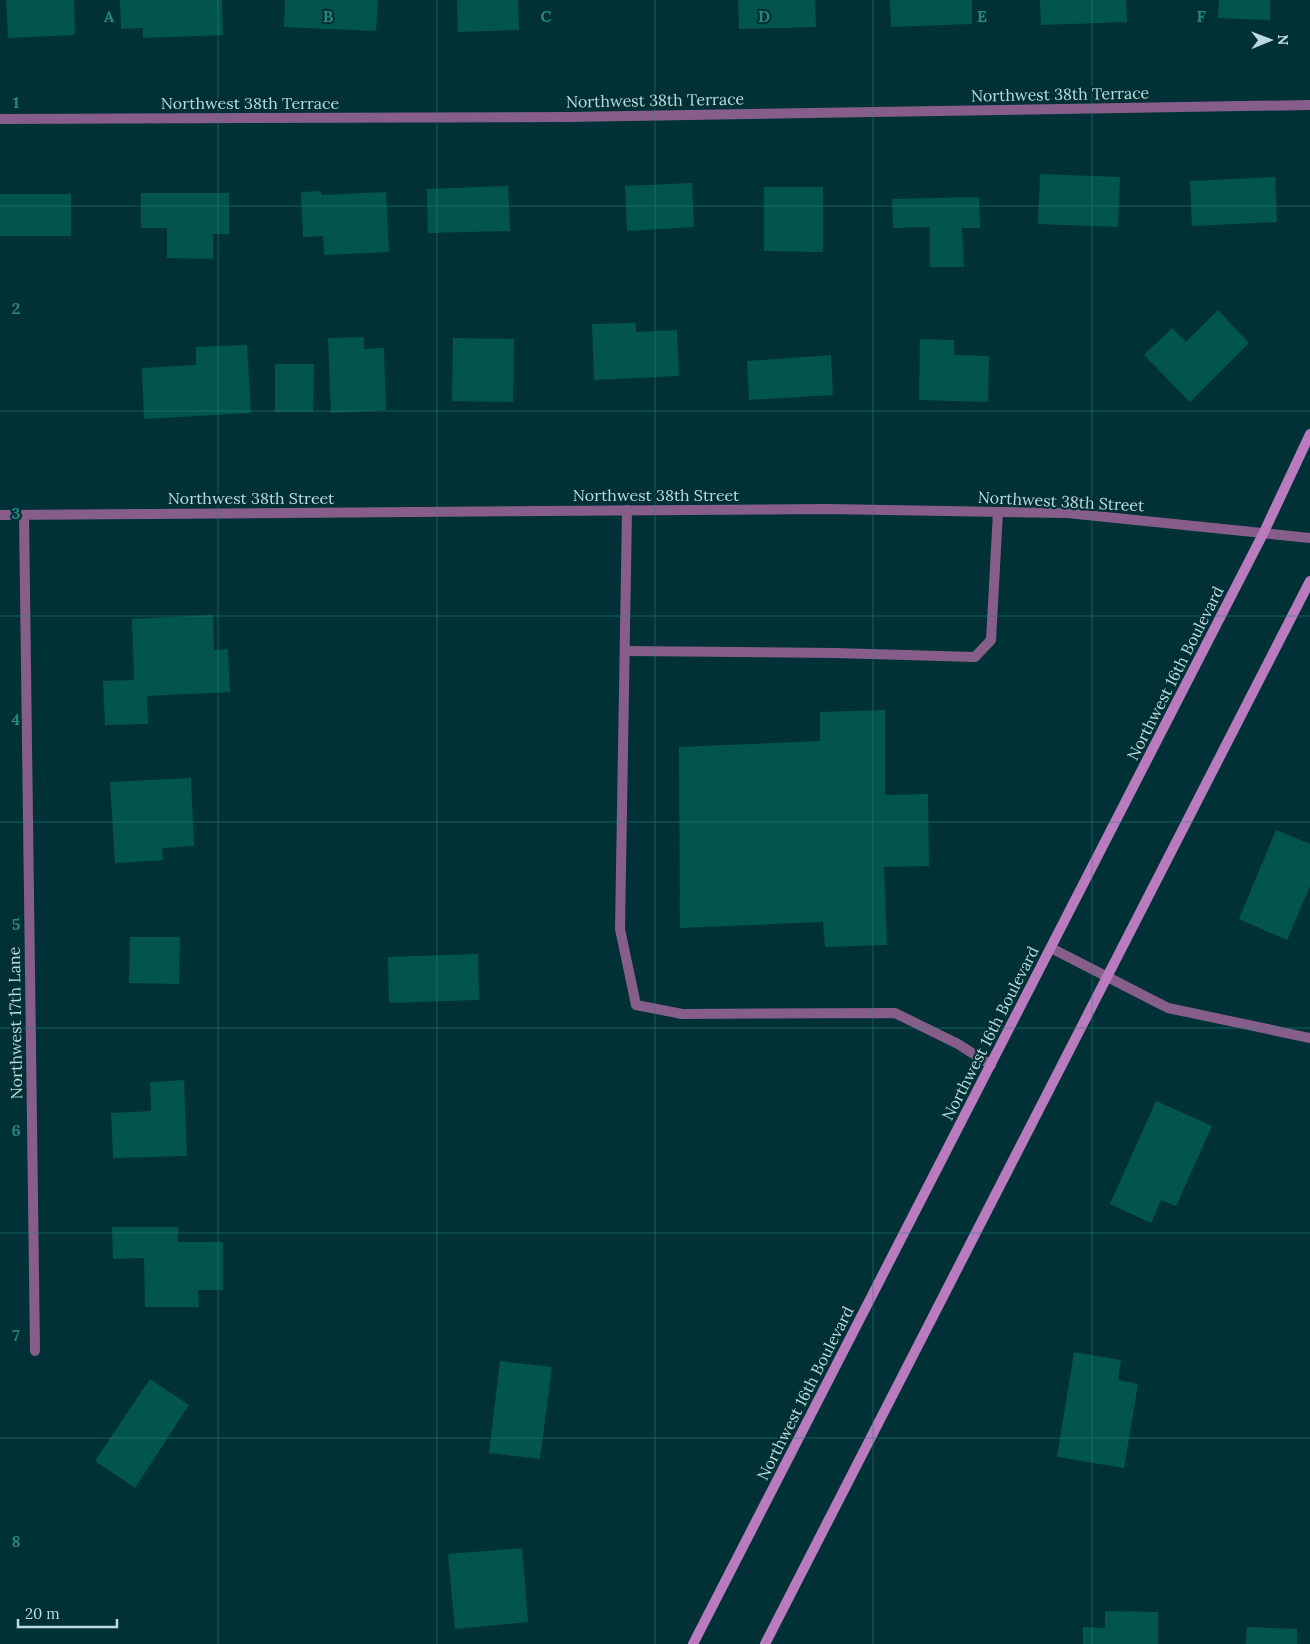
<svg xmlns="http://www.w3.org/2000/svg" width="1310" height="1644" viewBox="0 0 1310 1644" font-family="Lora,serif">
	<rect width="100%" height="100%" fill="#003136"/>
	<g fill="#02554d">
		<polygon points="6,0 74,0 75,35 8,38"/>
		<polygon points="120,0 222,0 223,35 143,38 143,28 121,29"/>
		<polygon points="285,0 378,0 376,31 284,27"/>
		<polygon points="457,0 518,0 519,30 458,32"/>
		<polygon points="738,0 815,0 816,27 739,29"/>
		<polygon points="890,0 972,0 972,24 891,27"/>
		<polygon points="1040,0 1126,0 1127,22 1041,25"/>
		<polygon points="1219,0 1270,0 1270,20 1218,18"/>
		<polygon points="1040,174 1120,177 1118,227 1038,224"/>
		<polygon points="1275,177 1277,222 1192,226 1190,181"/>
		<polygon points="692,183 694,227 627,231 625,186"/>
		<polygon points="508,186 510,231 428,233 427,189"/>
		<polygon points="764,187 823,187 823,252 764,251"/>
		<polygon points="321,191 321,195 386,192 389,252 324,255 323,236 303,237 301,192"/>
		<polygon points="141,193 229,193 229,234 213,234 213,259 167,258 167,228 141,228"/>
		<rect x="0" y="194" width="71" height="42"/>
		<polygon points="979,197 980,228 962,228 964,267 930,267 930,227 893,228 892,199"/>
		<polygon points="1218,310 1249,343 1190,402 1144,355 1172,328 1186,342"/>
		<polygon points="635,323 636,332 677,330 679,376 594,380 592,324"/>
		<polygon points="364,337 364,349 384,348 386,410 331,413 328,338"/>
		<polygon points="453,338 514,339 513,402 452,401"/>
		<polygon points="920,339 954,340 954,355 989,356 988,402 919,400"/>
		<polygon points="247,345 251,413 144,419 142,368 196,365 196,347"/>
		<polygon points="831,355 833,395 749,400 747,361"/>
		<polygon points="275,364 314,364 313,412 275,412"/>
		<polygon points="213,615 214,650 228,649 230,692 147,696 148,724 105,725 103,681 134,680 132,619"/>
		<polygon points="885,710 885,795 928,794 929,866 884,867 887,945 825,947 823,922 680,928 679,747 820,741 820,712"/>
		<polygon points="191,778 194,846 162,848 163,860 115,863 110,782"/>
		<polygon points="1276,830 1310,844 1310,886 1287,940 1239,919"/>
		<polygon points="130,937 180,937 179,984 129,983"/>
		<polygon points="478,954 479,1000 389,1003 388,957"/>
		<polygon points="184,1080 187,1156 113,1158 111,1113 151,1111 150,1082"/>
		<polygon points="1156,1101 1212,1126 1176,1206 1161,1200 1151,1223 1110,1204"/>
		<polygon points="112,1227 178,1227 178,1242 223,1242 223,1290 198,1290 199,1307 145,1307 144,1258 113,1259"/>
		<polygon points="1074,1352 1121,1360 1118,1380 1138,1384 1124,1468 1057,1457"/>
		<polygon points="500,1361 552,1367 540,1459 489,1453"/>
		<polygon points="150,1379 189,1405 135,1488 95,1461"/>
		<polygon points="522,1548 528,1622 455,1629 448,1554"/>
		<polygon points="1105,1611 1158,1612 1158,1644 1083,1644 1083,1627 1105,1628"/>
		<polygon points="1247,1627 1297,1629 1297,1644 1246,1644"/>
	</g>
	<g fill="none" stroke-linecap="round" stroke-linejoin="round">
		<g stroke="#865e89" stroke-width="10">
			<polyline points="627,510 620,929 636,1005 682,1014 895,1013 958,1044 991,1065"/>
			<polyline points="625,651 835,653 975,657 991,640 998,512"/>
		</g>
		<g stroke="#865e89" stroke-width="10">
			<polyline points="0,119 569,117 1310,105"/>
			<polyline points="24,515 35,1351"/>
			<polyline points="1051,948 1168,1008 1310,1038"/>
		</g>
		<polyline stroke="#865e89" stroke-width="10" points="0,515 827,509 1067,513 1310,538"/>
		<g stroke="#b97abe" stroke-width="10">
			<polyline points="693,1644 1264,532 1310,434"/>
			<polyline points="765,1644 1310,581"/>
		</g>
	</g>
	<path fill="none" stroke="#29857f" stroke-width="1" stroke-opacity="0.55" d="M 218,0 L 218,1644M 437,0 L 437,1644M 655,0 L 655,1644M 873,0 L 873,1644M 1092,0 L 1092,1644M 0,206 L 1310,206M 0,411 L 1310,411M 0,616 L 1310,616M 0,822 L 1310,822M 0,1028 L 1310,1028M 0,1233 L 1310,1233M 0,1438 L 1310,1438"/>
	<g text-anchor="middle" stroke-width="4.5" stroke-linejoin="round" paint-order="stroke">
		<g font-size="16" fill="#bddadd" stroke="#003136">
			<text transform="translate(1060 94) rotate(-1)" y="6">Northwest 38th Terrace</text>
			<text transform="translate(655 100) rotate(-1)" y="6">Northwest 38th Terrace</text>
			<text x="250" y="109">Northwest 38th Terrace</text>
			<text x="656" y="501">Northwest 38th Street</text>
			<text x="251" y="504">Northwest 38th Street</text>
			<text transform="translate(1061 501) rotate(3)" y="6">Northwest 38th Street</text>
			<text transform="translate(1175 673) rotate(-63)" y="6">Northwest 16th Boulevard</text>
			<text transform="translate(15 1023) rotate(-91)" y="6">Northwest 17th Lane</text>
			<text transform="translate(990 1033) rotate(-63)" y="6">Northwest 16th Boulevard</text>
			<text transform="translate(805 1393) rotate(-63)" y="6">Northwest 16th Boulevard</text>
		</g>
	</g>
	<g font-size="16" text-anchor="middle" font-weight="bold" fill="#29857f" stroke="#003136" stroke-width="4.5" stroke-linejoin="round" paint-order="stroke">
		<text x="109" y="22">A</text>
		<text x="328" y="22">B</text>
		<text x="546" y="22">C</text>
		<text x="764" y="22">D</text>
		<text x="982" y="22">E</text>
		<text x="1201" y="22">F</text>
		<text x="16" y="108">1</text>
		<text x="16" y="314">2</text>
		<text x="16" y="519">3</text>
		<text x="16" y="725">4</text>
		<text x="16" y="930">5</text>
		<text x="16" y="1136">6</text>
		<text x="16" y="1341">7</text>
		<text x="16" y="1547">8</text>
	</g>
	<g transform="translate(1270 40) rotate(89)" stroke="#003136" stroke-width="4" paint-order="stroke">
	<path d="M0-4L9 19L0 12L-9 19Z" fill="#bddadd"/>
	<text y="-8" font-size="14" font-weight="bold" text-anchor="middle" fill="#bddadd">N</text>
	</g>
	<path d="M18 1619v8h99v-8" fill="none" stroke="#bddadd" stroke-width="2.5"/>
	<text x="25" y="1619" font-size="15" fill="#bddadd" stroke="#003136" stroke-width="4" paint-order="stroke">20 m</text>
</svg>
